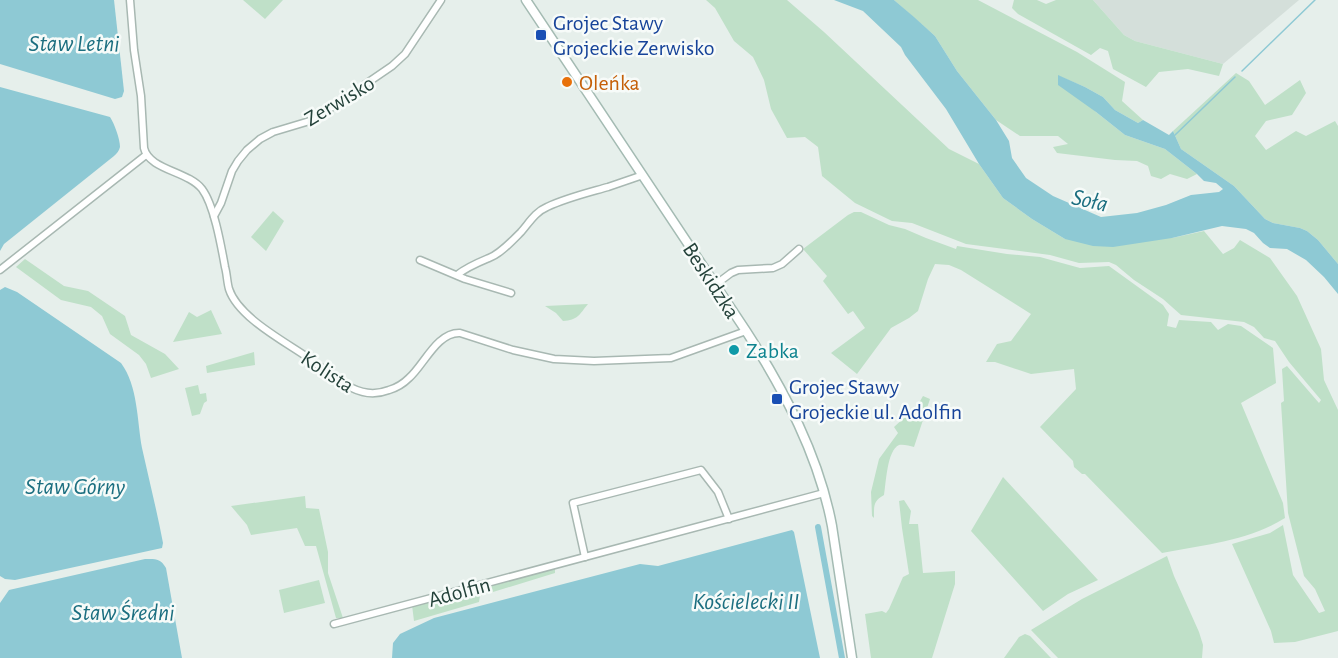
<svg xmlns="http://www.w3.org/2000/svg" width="1338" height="658" viewBox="0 0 1338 658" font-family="'Alegreya Sans',sans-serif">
	<rect width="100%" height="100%" fill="#e6efeb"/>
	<polygon fill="#d4dfda" points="1093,0 1299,0 1223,64 1135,41 1124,35"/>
	<g fill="#bfe0c8">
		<polygon points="243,0 283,0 265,19"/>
		<polygon points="706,0 787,0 824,32 949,149 979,164 1003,198 1032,219 1065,239 1172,238 1204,231 1223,254 1234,248 1240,240 1270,258 1297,296 1321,349 1324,380 1338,410 1338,631 1295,642 1274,643 1271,631 1232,544 1270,533 1283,525 1293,575 1319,613 1325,611 1315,589 1304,576 1288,513 1281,403 1284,401 1282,369 1287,366 1319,403 1321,400 1289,362 1275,341 1264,338 1254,327 1244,322 1181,315 1163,299 1134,280 1116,265 1109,262 1079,263 1050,255 966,244 912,223 892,221 855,203 822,176 818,147 805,137 787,138 771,109 764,80 753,57 734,41 715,8"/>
		<polygon points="894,0 978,0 1077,52 1125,82 1122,101 1143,120 1138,123 1115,110 1103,97 1085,87 1059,76 1096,112 1125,135 1165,149 1197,174 1187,179 1170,174 1161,179 1151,176 1148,166 1137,161 1115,160 1057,153 1053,147 1068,144 1058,136 1020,136 996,120 957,71 935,36"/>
		<polygon points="1014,0 1037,0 1046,4 1056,0 1093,0 1124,35 1135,41 1223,64 1219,76 1188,69 1159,72 1146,87 1113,69 1108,51 1100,48 1091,55 1018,14 1012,8"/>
		<polygon points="1236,73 1249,81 1265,105 1300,80 1306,93 1292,115 1266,121 1255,136 1266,150 1296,131 1306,136 1335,121 1338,126 1338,264 1318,240 1307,231 1300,228 1273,223 1265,219 1234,186 1181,149 1173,131"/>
		<polygon points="273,211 284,221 266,251 251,237"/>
		<path d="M 854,212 L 861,212 L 889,225 L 905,229 L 926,238 L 956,249 L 957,246 L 1007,254 L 1040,257 L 1080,268 L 1109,266 L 1163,305 L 1169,314 L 1167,326 L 1176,328 L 1179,320 L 1211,322 L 1218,330 L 1228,324 L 1241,326 L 1273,348 L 1276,383 L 1241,403 L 1283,503 L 1285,518 C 1248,541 1203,545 1162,553 L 1085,474 L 1082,474 L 1074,467 L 1073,461 L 1040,427 L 1076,389 L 1074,369 L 1031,374 L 995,362 L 986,362 L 997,344 L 1011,341 L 1031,314 L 961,270 L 949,265 L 935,264 L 928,279 L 918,311 L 909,318 L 891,328 L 857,374 L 831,353 L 865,328 L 853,311 L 848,314 L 823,281 L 827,276 L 803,249 L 848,215 Z"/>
		<polygon points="25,259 64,286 88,291 125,316 131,335 165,354 179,369 151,378 146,364 139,355 110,334 102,316 91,307 61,300 16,267"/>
		<path d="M 588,304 C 579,315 578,320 563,321 L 556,313 L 545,306 Z"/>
		<polygon points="211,310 222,334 173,342 189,312 197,317"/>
		<polygon points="254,352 255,365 207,373 206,366"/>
		<polygon points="198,385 200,394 206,393 207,401 204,403 200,414 192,416 185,388"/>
		<path d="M 923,396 L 930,399 L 914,447 C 910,446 903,444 899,445 C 887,450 886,484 884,495 C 873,501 874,506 874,518 L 872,516 L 871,492 L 879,459 L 898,433 L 894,427 L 905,417 L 909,420 Z"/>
		<polygon points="1003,477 1098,580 1068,594 1043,611 971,531"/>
		<polygon points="305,496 306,508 319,509 328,552 328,573 343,618 336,618 316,546 305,546 297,528 251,535 247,525 231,506"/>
		<polygon points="904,500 911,511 909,524 918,524 923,573 955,571 955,584 932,658 871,658 865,614 882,611 886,613 889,609 903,577 909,574 902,528 899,501"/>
		<polygon points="1167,556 1174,576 1199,632 1203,645 1202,658 1058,658 1031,630 1082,599"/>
		<polygon points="555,567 555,573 480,596 479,602 414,621 412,605"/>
		<polygon points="319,580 325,603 284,613 279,590"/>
		<polygon points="1025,634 1030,636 1051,658 1004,658 1019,637"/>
	</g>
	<g fill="#8ec9d4">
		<polygon points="0,0 114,0 124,91 122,97 115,99 0,64"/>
		<polygon points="834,0 894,0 914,17 935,36 957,71 996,120 1009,141 1012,158 1026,178 1053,196 1101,217 1137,213 1166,205 1191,195 1219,192 1223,189 1216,183 1204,181 1197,174 1165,149 1125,135 1096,112 1058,85 1058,75 1085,87 1103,97 1115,110 1138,123 1143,120 1169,135 1173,131 1181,149 1234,186 1265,219 1273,223 1300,228 1307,231 1318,240 1338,264 1338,294 1324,277 1306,260 1287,249 1270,248 1263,243 1254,233 1246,229 1222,226 1172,238 1113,247 1093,246 1065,239 1032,219 1003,198 979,164 946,109 905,55 901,47 863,11"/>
		<path d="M 0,87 L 110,117 C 114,123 120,139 120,147 C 119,151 117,153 114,156 L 4,244 L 0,251 Z"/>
		<path d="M 5,287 L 17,292 L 121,363 C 138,386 137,420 142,448 C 149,480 157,511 163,543 L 162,548 L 15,580 L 5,579 L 0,576 L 0,290 Z"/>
		<polygon points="792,530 794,532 820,658 392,658 393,643 400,634 434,618 640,564 658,566"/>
		<path d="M 145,559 C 156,559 160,558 166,568 L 182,658 L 0,658 L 0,603 L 9,590 Z"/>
	</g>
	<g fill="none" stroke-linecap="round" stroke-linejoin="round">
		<g stroke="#8ec9d4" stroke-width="1.5">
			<polyline points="1242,71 1315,0"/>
			<polyline points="1175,135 1235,77"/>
		</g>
		<polyline stroke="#8ec9d4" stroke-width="6" points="818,527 842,658"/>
		<defs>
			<g id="street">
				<path d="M 130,0 L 134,50 L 141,96 L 144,148 C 149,170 188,171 202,189 C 214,205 221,245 225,267 C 227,274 227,282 229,289 C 238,317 284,341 307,357 C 322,368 336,379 352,388 C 364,394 376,395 389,390 C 396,388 403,384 409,378 C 424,365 437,332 460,333 L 513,350 L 554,359 L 594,361 L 671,358 L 746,331"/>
				<polyline points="214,216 221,203 232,171 238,161 247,150 260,139 273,132 313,120 392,66 405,54 441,0"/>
				<polyline points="420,260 465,279 511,293"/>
				<polyline points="0,270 146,155"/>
				<path d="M 457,275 C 467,267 477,263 489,258 C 500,254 512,241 521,232 C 529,223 535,212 547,207 C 566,198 587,193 608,187 C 620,183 631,179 643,175"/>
				<polyline points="715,285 731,273 738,270 773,268 782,264 799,249"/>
				<polyline points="585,557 573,503 701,470 718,492 729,519"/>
				<polyline points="334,624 824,493"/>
			</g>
			<path id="secondary" d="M 526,0 L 746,331 C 784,390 819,456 832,526 L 852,658"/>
		</defs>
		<use href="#street" stroke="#a8b8b2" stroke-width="9"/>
		<use href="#secondary" stroke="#a4bbb3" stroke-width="11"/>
		<use href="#street" stroke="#fff" stroke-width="6"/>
		<use href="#secondary" stroke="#fff" stroke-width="8"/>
	</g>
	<g fill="#1a4fb4" stroke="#f7fbf9" stroke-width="2">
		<rect x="535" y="29" width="12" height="12" rx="3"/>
		<rect x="771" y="393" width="12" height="12" rx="3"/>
	</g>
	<circle fill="#e8710a" stroke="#f7fbf9" stroke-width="2" cx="567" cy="82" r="6"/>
	<circle fill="#0f9aa8" stroke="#f7fbf9" stroke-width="2" cx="734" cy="350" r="6"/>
	<g text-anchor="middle" stroke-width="5" stroke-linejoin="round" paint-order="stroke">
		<g font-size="22" fill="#164399" stroke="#f7fbf9" text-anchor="start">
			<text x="553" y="30">Grojec Stawy<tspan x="553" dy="25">Grojeckie Zerwisko</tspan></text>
			<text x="789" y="394">Grojec Stawy<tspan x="789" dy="25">Grojeckie ul. Adolfin</tspan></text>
		</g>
		<g font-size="22" fill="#c56008" stroke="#f7fbf9" text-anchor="start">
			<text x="579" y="90">Oleńka</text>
		</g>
		<g font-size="22" fill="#24423a" stroke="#f7fbf9">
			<text transform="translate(339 100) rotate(-31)" y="8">Zerwisko</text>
			<text transform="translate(712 280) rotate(57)" y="8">Beskidzka</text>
			<text transform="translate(328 371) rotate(33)" y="8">Kolista</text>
			<text transform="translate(459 591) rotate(-15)" y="8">Adolfin</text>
		</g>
		<g font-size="22" fill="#0d838f" stroke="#f7fbf9" text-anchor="start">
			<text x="746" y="358">Zabka</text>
		</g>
		<g font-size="24" font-style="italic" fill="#1c6f80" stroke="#f7fbf9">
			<text x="74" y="51">Staw Letni</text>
			<text transform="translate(1090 200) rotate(13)" y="8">Soła</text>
			<text x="75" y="494">Staw Górny</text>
			<text x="746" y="609">Kościelecki II</text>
			<text x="123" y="620">Staw Średni</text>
		</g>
	</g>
</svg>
